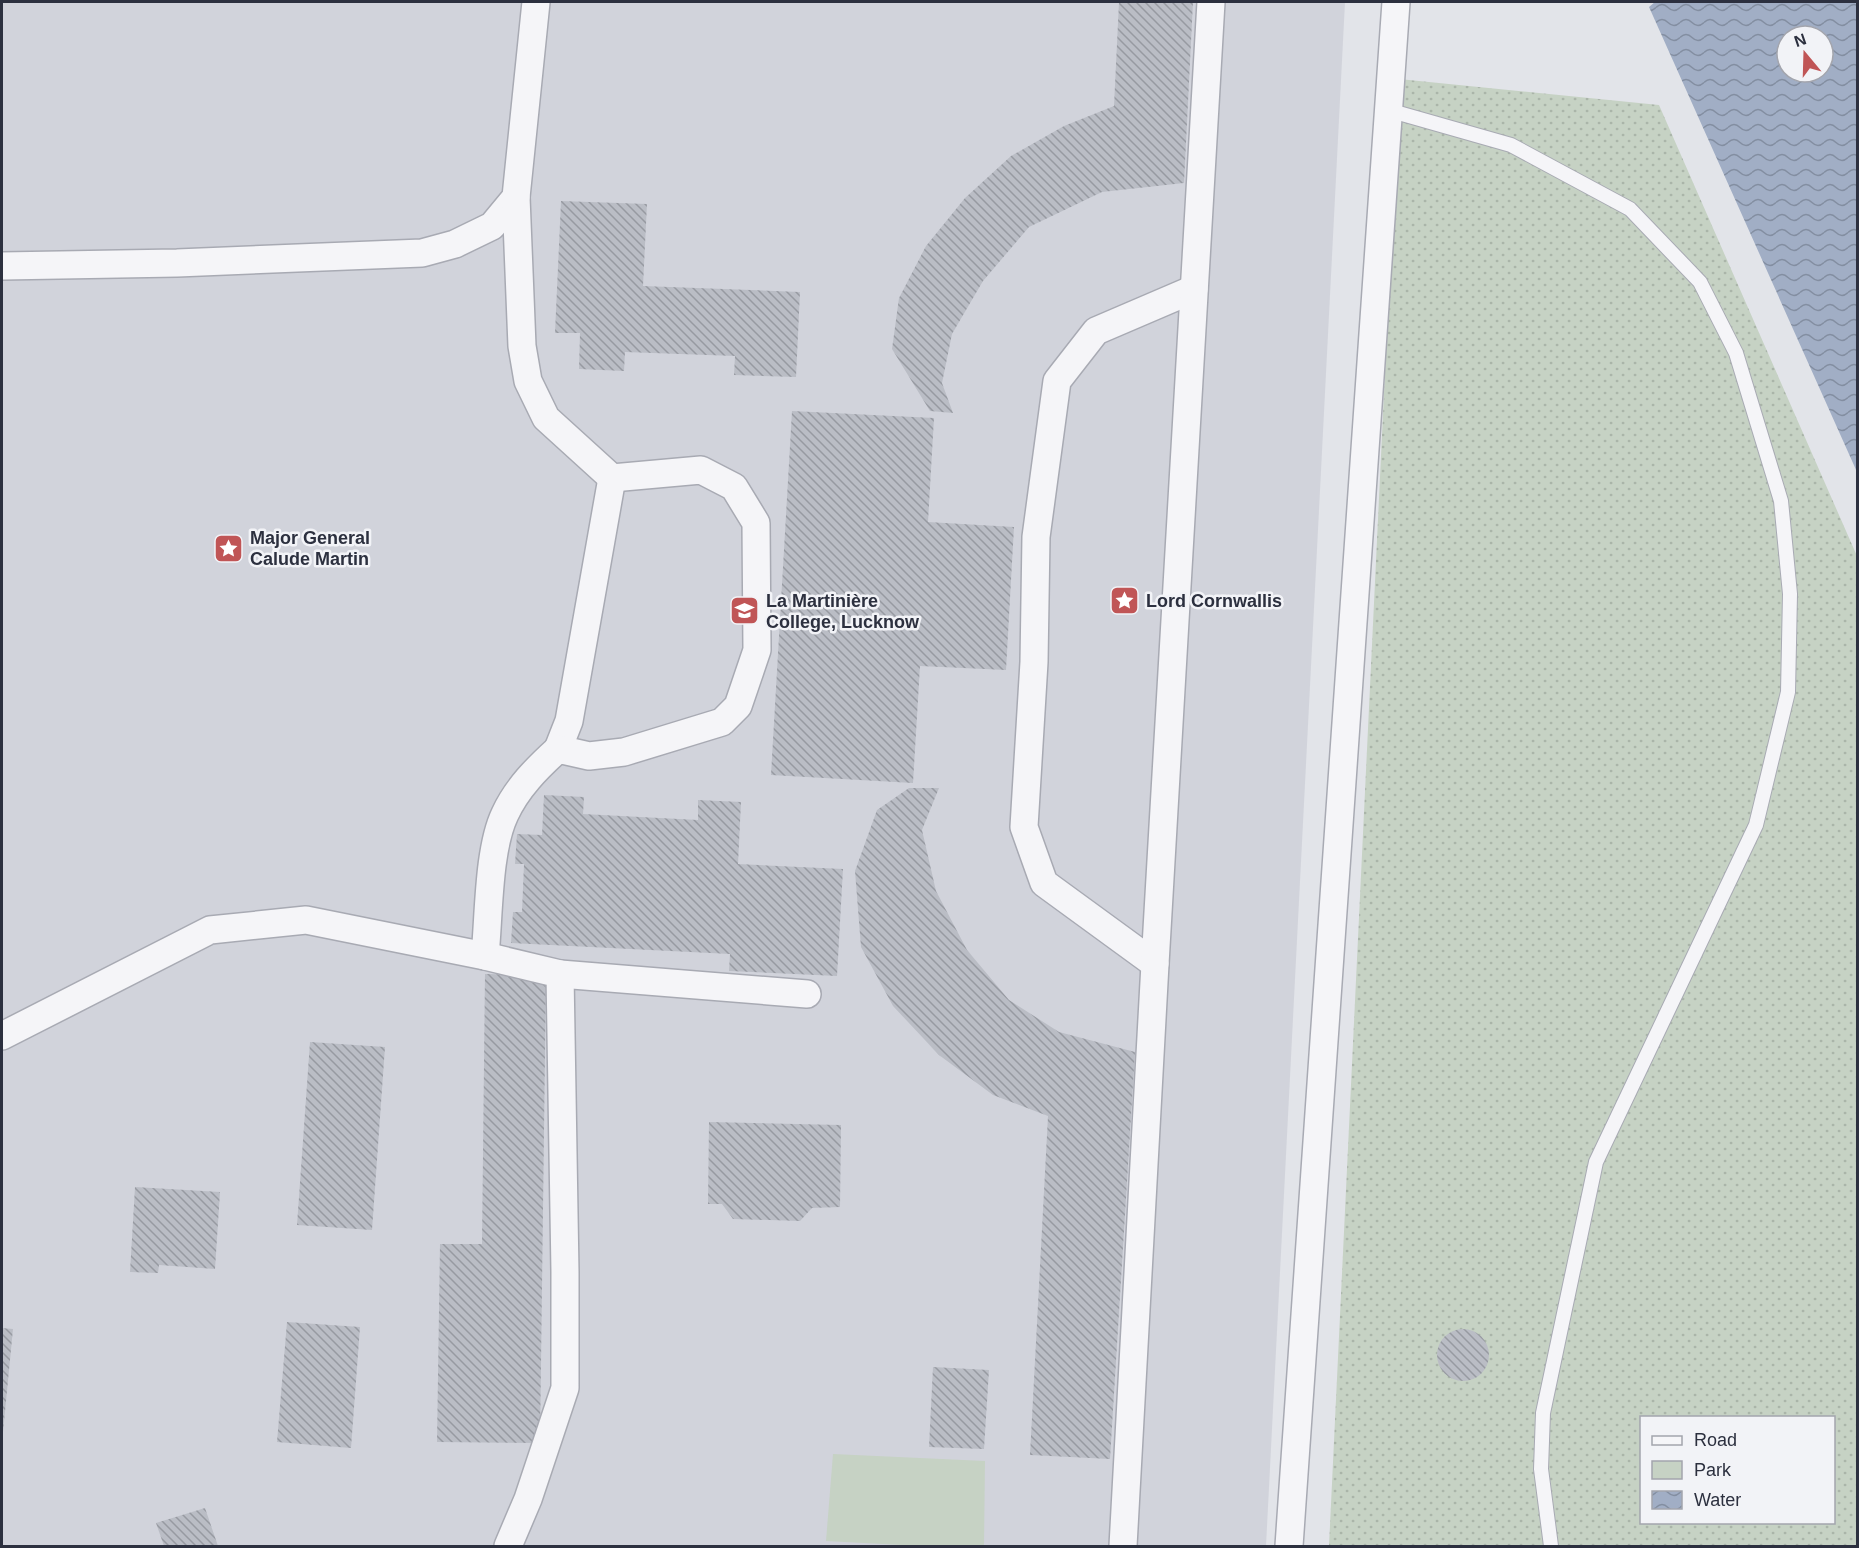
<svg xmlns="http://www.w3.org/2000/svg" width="1859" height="1548" viewBox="0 0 1859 1548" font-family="Arial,sans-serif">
	<defs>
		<pattern id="green-dots" width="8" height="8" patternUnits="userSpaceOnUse" patternTransform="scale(1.5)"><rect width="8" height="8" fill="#c6d2c4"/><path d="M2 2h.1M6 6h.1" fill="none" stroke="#aab5a9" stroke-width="1.8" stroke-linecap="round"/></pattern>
		<pattern id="water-waves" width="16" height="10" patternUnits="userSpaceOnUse" patternTransform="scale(1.5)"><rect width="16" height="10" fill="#a1aec5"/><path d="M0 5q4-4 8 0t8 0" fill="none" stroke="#838ea1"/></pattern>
		<pattern id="building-back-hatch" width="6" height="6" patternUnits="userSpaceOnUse" patternTransform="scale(1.5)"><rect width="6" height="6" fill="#babdc5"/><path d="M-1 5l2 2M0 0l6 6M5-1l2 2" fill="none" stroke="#979aa1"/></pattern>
	</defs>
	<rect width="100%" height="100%" fill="#e2e4e9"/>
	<polygon fill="#d1d3db" points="2,2 1345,2 1266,1546 2,1546"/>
	<path fill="url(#green-dots)" fill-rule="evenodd" d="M 1399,79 L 1659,105 L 1857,556 L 1857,1546 L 1329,1546 ZM 1642,1418 L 1834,1418 L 1834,1522 L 1642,1522 Z"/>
	<polygon fill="#c6d2c4" points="833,1454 985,1461 984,1546 920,1546 826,1541"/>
	<path fill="url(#water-waves)" fill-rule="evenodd" d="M 1655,2 L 1857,2 L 1857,472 L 1649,7 ZM 1787,36 L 1823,36 L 1823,72 L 1787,72 Z"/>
	<g fill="url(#building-back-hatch)">
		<polygon points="1119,2 1193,2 1184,183 1102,192 1029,227 983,281 952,334 942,383 953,413 930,411 892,349 899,298 926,246 965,198 1011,156 1064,126 1114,106"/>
		<polygon points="561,201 647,204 643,286 800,292 796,377 734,375 735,356 625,352 624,371 579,369 580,333 555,333"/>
		<polygon points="792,411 934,418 928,522 1014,527 1006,670 920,666 913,783 771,775"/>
		<polygon points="909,788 939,788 922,830 936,891 967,950 1009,1000 1059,1032 1135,1052 1110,1459 1030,1455 1048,1116 993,1095 939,1055 893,1006 861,947 855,871 877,810"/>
		<polygon points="544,795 584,797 583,814 698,820 698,800 741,802 738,864 843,869 837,976 729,971 730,954 511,943 513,912 522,912 524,864 515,864 517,834 542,835"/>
		<polygon points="485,974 546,975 540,1443 437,1442 440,1244 482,1244"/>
		<polygon points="310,1042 385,1047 372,1230 297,1225"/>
		<polygon points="709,1122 841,1125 840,1207 812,1208 800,1221 733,1219 722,1204 708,1204"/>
		<polygon points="135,1187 220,1192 215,1269 159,1265 158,1273 130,1272"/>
		<polygon points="287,1322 360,1327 351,1448 277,1442"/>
		<polygon points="2,1328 13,1329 3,1432 2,1432"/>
		<circle cx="1463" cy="1355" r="26"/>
		<polygon points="933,1367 989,1370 984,1449 929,1447"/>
		<polygon points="205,1508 218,1546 164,1546 156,1523"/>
	</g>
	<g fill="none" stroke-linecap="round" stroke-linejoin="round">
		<defs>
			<polyline id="lane" points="1388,110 1511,145 1630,209 1700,282 1736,353 1781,501 1790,594 1788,692 1756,825 1596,1162 1543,1413 1541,1469 1551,1546"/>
			<g id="street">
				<polyline points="2,266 177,263 422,253 455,244 492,226 516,197 536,2"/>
				<polyline points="558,749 569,721 612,478"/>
				<path d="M 485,956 C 489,916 488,849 505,814 C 517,788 537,768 558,749 L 589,756 L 624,752 L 722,722 L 738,706 L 757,650 L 756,523 L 734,487 L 701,470 L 612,478 L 546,418 L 528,381 L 522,346 L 516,197"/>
				<polyline points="1155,964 1044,883 1024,827 1034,662 1036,537 1057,381 1096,331 1194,289"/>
				<polyline points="560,974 807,994"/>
				<polyline points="2,1036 210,930 306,920 485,956 560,974 565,1272 565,1388 528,1499 508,1546"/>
				<polyline points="1123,1546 1155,964 1211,2"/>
				<polyline points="1289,1546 1396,2"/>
			</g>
		</defs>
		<use href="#lane" stroke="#a8aab3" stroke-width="16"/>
		<use href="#street" stroke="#a8aab3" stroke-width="30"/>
		<use href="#lane" stroke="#f5f5f8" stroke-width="14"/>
		<use href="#street" stroke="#f5f5f8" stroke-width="27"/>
	</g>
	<defs>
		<symbol id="sight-square" viewBox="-11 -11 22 22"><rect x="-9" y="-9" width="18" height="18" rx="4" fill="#c05556" stroke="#f2f3f7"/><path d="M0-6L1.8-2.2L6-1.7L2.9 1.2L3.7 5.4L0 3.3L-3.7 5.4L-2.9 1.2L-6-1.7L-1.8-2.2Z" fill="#fff"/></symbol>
		<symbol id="school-square" viewBox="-11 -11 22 22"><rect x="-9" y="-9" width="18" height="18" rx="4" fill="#c05556" stroke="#f2f3f7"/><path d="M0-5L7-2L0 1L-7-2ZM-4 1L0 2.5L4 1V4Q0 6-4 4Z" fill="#fff"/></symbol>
	</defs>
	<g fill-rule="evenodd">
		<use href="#sight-square" x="212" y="532" width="33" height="33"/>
		<use href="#sight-square" x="1108" y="584" width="33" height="33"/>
		<use href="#school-square" x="728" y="594" width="33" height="33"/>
	</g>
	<g text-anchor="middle" stroke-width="5" stroke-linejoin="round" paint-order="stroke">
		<g font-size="18" font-weight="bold" fill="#2c303f" stroke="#f2f3f7" text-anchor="start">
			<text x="250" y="544">Major General<tspan x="250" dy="21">Calude Martin</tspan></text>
			<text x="766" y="607">La Martinière<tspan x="766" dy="21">College, Lucknow</tspan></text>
			<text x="1146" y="607">Lord Cornwallis</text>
		</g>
	</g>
	<rect width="1859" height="1548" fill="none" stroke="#2c303f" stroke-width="6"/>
	<rect x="1640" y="1416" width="195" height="108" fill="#f2f3f7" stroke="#a3a5ad" stroke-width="1.5"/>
	<rect x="1652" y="1436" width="30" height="9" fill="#f5f5f8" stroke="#a3a5ad" stroke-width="1.5"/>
	<text x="1694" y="1446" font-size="18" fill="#2c303f">Road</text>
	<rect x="1652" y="1461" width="30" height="18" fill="#c6d2c4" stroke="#a3a5ad" stroke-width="1.5"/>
	<text x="1694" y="1476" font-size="18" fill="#2c303f">Park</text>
	<rect x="1652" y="1491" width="30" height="18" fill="url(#water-waves)" stroke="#a3a5ad" stroke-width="1.5"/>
	<text x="1694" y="1506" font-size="18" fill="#2c303f">Water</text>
	<g transform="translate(1805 54) rotate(341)"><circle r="28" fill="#f2f3f7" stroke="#a3a5ad" stroke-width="1.5"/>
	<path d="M0-4.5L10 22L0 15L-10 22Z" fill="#c05556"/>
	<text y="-9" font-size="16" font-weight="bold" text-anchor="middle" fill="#2c303f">N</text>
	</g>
</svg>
